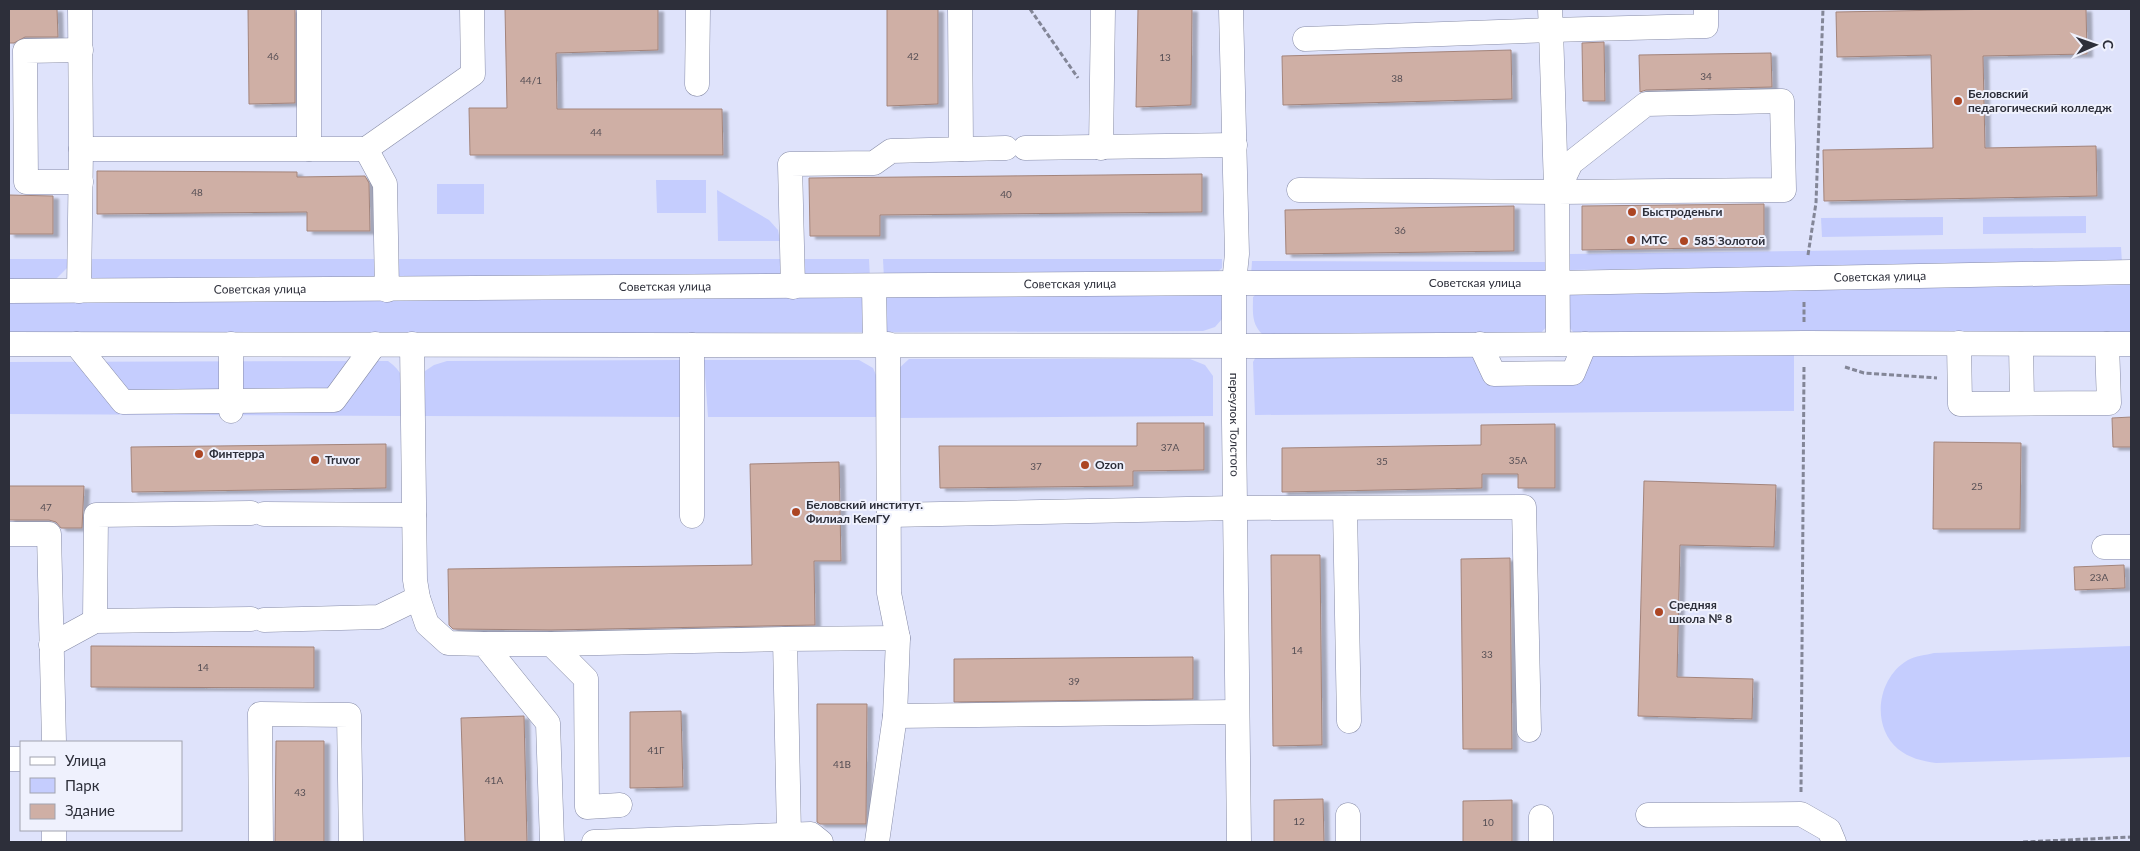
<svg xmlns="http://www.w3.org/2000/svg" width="2140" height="851" viewBox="0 0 2140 851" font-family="Lato,sans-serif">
	<defs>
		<filter id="shadow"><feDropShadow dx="5.5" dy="3" stdDeviation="1" flood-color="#0004"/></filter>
	</defs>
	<rect width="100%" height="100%" fill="#dfe3fb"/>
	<g fill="#c5cdfe">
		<polygon points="656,180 706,180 706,213 657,213"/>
		<rect x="437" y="184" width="47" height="30"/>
		<polygon points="717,190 769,220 778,230 780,241 718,241"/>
		<polygon points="2086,216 2086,233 1983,234 1983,217"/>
		<polygon points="1943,217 1943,235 1822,237 1821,218"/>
		<polygon points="2121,247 2122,263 1569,270 1569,254"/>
		<polygon points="9,259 68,259 68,267 54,281 9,286"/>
		<polygon points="81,259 380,259 379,278 96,285 88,276"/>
		<polygon points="392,259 783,259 784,279 401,283"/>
		<polygon points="798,259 869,259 870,279 806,277 800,269"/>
		<polygon points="883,259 1222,259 1222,268 1217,272 884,279"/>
		<polygon points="1252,261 1545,262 1545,277 1251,276"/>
		<polygon points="2131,285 2131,332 1575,334 1568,326 1567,299 1575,291"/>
		<path d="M 1260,290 L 1541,290 L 1549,298 L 1549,324 L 1541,333 L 1262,334 C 1251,323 1253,311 1253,297 Z"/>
		<polygon points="1221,293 1222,319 1215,327 1203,331 9,335 9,301"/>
		<polygon points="1794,349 1794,411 1255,415 1253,362 1258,353 1482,352 1489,380 1582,380 1593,351"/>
		<polygon points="909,359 1190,359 1205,365 1213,376 1213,416 891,418 896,371"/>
		<polygon points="682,360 684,417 419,416 422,373 434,365 447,361"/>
		<polygon points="704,360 859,360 873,368 878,380 878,417 708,417"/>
		<path d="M 388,361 C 410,376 404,392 404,416 L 9,414 L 9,362 Z"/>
		<path d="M 2131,646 L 2131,757 L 1936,763 C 1922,761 1909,758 1898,749 C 1870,725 1878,677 1908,660 C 1915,656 1926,655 1934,653 Z"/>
	</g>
	<g fill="#cfafa5" stroke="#a3847b" filter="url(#shadow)">
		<polygon points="9,9 57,9 58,37 25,37 14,43 9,43"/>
		<polygon points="248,9 295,9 295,103 249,104"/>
		<polygon points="505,9 658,9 658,50 556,53 557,109 722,109 723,155 470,155 469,108 507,108"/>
		<polygon points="887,9 938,9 938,104 887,106"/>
		<polygon points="1138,9 1192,9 1191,105 1136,107"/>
		<polygon points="2002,9 2086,9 2087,54 1983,56 1985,148 2096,146 2097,196 1824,201 1823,150 1933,148 1931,55 1837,57 1836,12"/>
		<polygon points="1604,42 1605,101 1583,101 1582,43"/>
		<polygon points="1511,50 1512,99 1283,105 1282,56"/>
		<polygon points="1771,53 1772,87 1646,90 1640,92 1639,55"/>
		<polygon points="97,171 297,172 297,177 365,176 369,183 370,231 307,231 307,212 97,214"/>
		<polygon points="1202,174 1202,212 880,215 880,236 810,236 809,178"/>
		<polygon points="9,195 53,196 53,234 9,234"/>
		<polygon points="1764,204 1764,247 1582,250 1582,206"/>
		<polygon points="1514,206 1514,251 1286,254 1285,210"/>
		<polygon points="2131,417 2131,447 2113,447 2112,418"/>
		<polygon points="1137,423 1204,423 1204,470 1133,471 1133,486 940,488 939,446 1137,446"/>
		<polygon points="1555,424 1555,488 1518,488 1518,474 1482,474 1482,488 1282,492 1282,448 1481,445 1481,425"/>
		<polygon points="1934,442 2021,443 2020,529 1933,529"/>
		<polygon points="386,444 386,488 132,492 131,447"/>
		<polygon points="839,462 841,561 814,561 815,625 551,630 453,629 449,625 448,569 752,565 750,464"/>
		<polygon points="1644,481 1776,485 1774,547 1680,545 1677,677 1753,679 1752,719 1638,716"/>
		<polygon points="9,486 84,486 82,528 61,528 56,522 49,520 9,520"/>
		<polygon points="1271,555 1320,555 1322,745 1273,746"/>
		<polygon points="1510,558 1512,749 1463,749 1461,559"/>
		<polygon points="2124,565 2125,588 2075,590 2074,567"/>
		<polygon points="91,646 314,647 314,688 91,687"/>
		<polygon points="1193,657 1193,699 954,702 954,659"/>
		<polygon points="817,704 867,704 866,824 820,824 817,822"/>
		<polygon points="681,711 683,787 630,788 630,712"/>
		<polygon points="524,716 527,842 465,842 461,718"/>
		<polygon points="276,741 324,741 324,842 275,842"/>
		<polygon points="1323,799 1324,842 1274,842 1274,800"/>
		<polygon points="1512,800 1512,842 1463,842 1463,801"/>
	</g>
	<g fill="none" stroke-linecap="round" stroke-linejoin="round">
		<defs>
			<g id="minor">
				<polyline points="309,9 309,149"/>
				<polyline points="960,9 961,149"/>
				<path id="s1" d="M 1231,9 L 1237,254 L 1234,283 L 1234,422 L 1239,842"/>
				<polyline points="1550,9 1551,30 1706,26 1706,9"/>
				<polyline points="1305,39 1551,30 1556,187"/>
				<polyline points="81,50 25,51 26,182 81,182"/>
				<polyline points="697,84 698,9"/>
				<polyline points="1025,148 1235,145"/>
				<polyline points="1101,148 1103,9"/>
				<polyline points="81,149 366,149 385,184 387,290"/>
				<polyline points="366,149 473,74 472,9"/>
				<polyline points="1299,190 1557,192"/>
				<polyline points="1557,192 1571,163 1646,104 1782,101 1784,190 1557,192 1558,344"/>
				<polyline points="874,286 875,345"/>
				<polyline points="793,287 790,164 874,163 891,151 1006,148"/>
				<path id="s2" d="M 9,291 L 1234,283 L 1558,283 L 2131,272"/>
				<polyline points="79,291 81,149 80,9"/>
				<polyline points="1959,343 1960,404 2109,403 2107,344"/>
				<polyline points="9,344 1266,346 1804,343 2131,344"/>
				<polyline points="76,344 123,402 334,400 375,344"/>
				<polyline points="231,344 231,411"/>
				<polyline points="412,344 415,580 418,598 427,624 448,643 484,644 548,723 552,842"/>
				<polyline points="1480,344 1494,374 1573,373 1585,344"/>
				<polyline points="2021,344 2022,403"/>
				<polyline points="692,345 692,516"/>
				<polyline points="1345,508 1349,721"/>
				<polyline points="264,514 414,515"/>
				<polyline points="889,515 1235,508 1524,507 1529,730"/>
				<polyline points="9,534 49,534 54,742"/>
				<polyline points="2104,547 2131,547"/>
				<polyline points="264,620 379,617 418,598"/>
				<polyline points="95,621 96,515 251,513"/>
				<polyline points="484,644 551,644 586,679 587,807 620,805"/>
				<polyline points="551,644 785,639"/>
				<polyline points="51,645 95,621 251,619"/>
				<polyline points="895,716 1236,712"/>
				<polyline points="9,759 21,759"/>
				<polyline points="1348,815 1348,842"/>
				<polyline points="1648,815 1801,814 1829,830 1834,842"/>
				<polyline points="1541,817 1541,842"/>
				<polyline points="54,830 54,842"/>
				<polyline points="789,835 785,639 898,638"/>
				<polyline points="261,842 260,714 349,715 351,842"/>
				<polyline points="594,842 811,834 821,842"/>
				<polyline points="877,842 895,716 898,638 889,593 888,344"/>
			</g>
		</defs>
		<use href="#minor" stroke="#878ca7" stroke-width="25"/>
		<g stroke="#838697" stroke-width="3" stroke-dasharray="5 2.5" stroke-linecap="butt">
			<polyline points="1030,9 1078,78"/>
			<polyline points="1808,255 1816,203 1823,9"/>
			<polyline points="1804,322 1804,301"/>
			<polyline points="1845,367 1864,373 1937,378"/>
			<polyline points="1801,792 1804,366"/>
			<polyline points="2023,842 2131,837"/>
		</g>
		<use href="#minor" stroke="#fff" stroke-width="24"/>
	</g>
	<g fill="#ac4523" stroke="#eff1fd" stroke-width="2">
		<circle cx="1958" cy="101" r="5"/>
		<circle cx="1632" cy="212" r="5"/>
		<circle cx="1631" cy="240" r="5"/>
		<circle cx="1684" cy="241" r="5"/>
		<circle cx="199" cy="454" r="5"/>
		<circle cx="315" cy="460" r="5"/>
		<circle cx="1085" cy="465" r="5"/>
		<circle cx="796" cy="512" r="5"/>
		<circle cx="1659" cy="612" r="5"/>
	</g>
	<g text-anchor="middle" stroke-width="4" stroke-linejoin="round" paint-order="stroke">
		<g font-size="10" fill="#564f55">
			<text x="273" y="60">46</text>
			<text x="913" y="60">42</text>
			<text x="1165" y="61">13</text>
			<text x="1706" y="80">34</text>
			<text x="1397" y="82">38</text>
			<text x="531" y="84">44/1</text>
			<text x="596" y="136">44</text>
			<text x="197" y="196">48</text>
			<text x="1006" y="198">40</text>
			<text x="1400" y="234">36</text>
			<text x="1170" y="451">37А</text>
			<text x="1518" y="464">35А</text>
			<text x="1382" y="465">35</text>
			<text x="1036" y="470">37</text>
			<text x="1977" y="490">25</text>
			<text x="46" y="511">47</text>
			<text x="2099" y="581">23А</text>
			<text x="1297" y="654">14</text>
			<text x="1487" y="658">33</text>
			<text x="203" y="671">14</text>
			<text x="1074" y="685">39</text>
			<text x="656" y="754">41Г</text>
			<text x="842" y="768">41В</text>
			<text x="494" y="784">41А</text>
			<text x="300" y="796">43</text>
			<text x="1299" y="825">12</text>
			<text x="1488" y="826">10</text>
		</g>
		<g font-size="12" font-weight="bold" fill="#2d2f3a" stroke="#eff1fd" text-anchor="start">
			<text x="1968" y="98">Беловский<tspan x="1968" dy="14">педагогический колледж</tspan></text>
			<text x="1642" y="216">Быстроденьги</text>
			<text x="1641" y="244">МТС</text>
			<text x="1694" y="245">585 Золотой</text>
			<text x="209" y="458">Финтерра</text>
			<text x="325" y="464">Truvor</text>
			<text x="1095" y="469">Ozon</text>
			<text x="806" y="509">Беловский институт.<tspan x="806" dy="14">Филиал КемГУ</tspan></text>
			<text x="1669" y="609">Средняя<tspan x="1669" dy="14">школа № 8</tspan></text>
		</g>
		<g font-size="12" fill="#2d2f3a" stroke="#eff1fd">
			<text dy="4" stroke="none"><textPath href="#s2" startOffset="1871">Советская улица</textPath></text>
			<text dy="4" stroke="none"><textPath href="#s2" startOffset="1466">Советская улица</textPath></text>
			<text dy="4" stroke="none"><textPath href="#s2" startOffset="1061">Советская улица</textPath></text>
			<text dy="4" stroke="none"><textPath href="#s2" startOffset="656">Советская улица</textPath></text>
			<text dy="4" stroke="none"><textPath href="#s2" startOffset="251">Советская улица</textPath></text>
			<text dy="4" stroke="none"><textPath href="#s1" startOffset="416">переулок Толстого</textPath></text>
		</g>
	</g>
	<rect width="2140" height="851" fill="none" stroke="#2d2f3a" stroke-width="20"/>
	<rect x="20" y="741" width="162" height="90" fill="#eff1fd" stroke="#a1a3af"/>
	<rect x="30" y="757" width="25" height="8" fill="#ffffff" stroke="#a1a3af"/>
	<text x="65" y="766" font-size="15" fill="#2d2f3a">Улица</text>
	<rect x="30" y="778" width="25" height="15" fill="#c5cdfe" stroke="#a1a3af"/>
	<text x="65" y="791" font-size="15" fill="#2d2f3a">Парк</text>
	<rect x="30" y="804" width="25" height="15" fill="#cfafa5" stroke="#a1a3af"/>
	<text x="65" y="816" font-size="15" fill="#2d2f3a">Здание</text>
	<g transform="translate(2095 45) rotate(88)" stroke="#eff1fd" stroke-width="4" paint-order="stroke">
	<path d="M0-4L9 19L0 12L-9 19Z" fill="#2d2f3a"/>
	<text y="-8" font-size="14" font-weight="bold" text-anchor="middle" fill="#2d2f3a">С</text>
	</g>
</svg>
